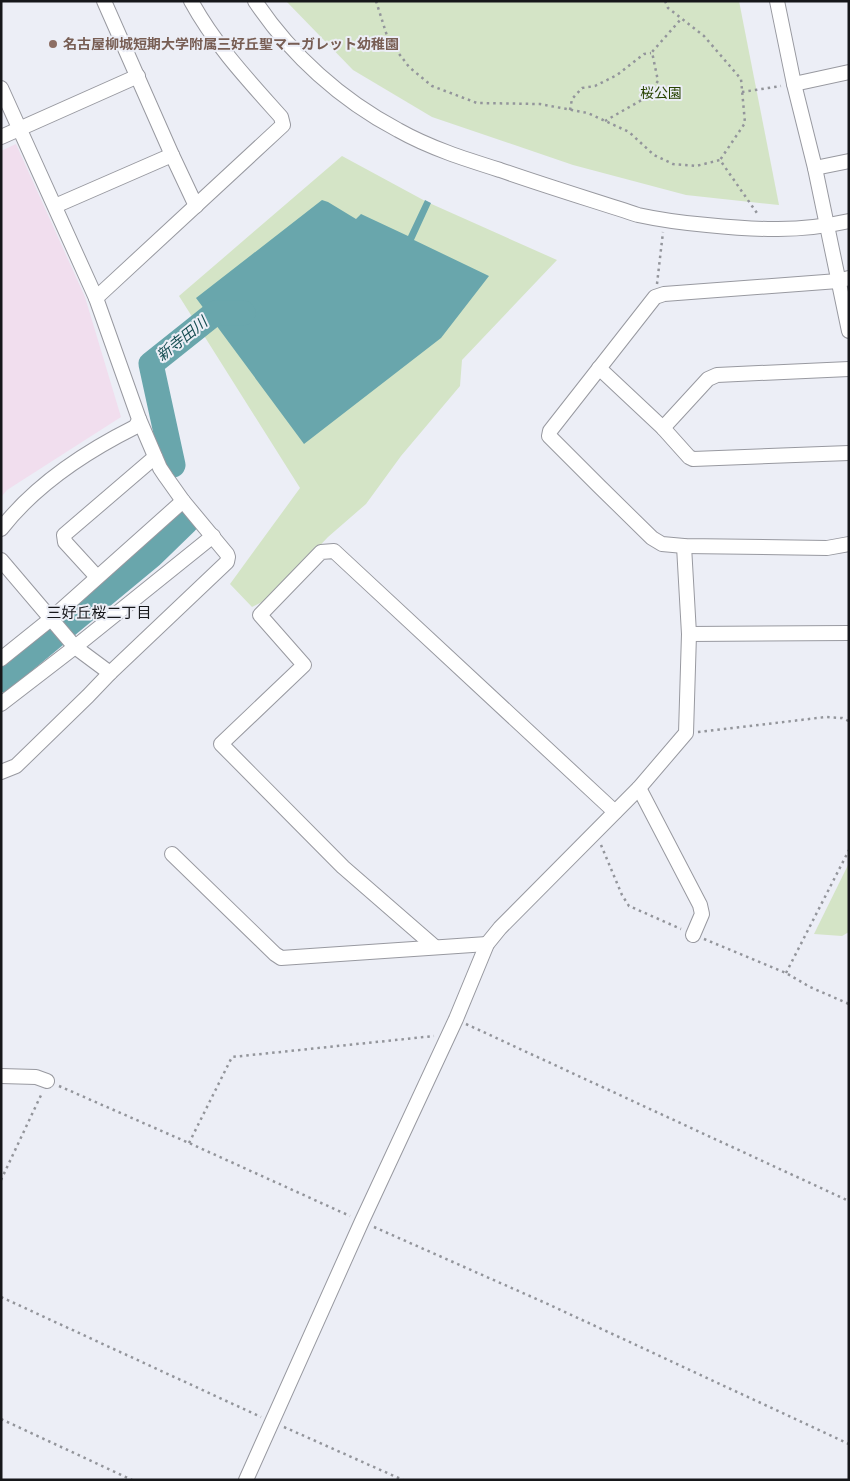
<svg xmlns="http://www.w3.org/2000/svg" width="850" height="1481" viewBox="0 0 850 1481" font-family="'Alegreya Sans','Noto Sans JP',sans-serif">
	<rect width="100%" height="100%" fill="#eceef6"/>
	<polygon fill="#f1deee" points="16,144 85,297 121,417 7,490 1,497 1,151"/>
	<g fill="#d4e4c6">
		<polygon points="286,1 739,1 779,205 686,195 573,165 432,117 353,70"/>
		<polygon points="342,156 427,202 557,260 462,360 460,386 401,456 366,504 328,537 270,598 252,607 230,584 300,488 179,296"/>
		<polygon points="849,863 849,932 842,936 814,934"/>
	</g>
	<polygon fill="#69a6ac" points="322,200 328,202 356,219 361,214 408,236 425,200 431,203 414,240 489,276 441,338 304,444 196,298"/>
	<g fill="none" stroke-linecap="round" stroke-linejoin="round">
		<g stroke="#69a6ac" stroke-width="25">
			<polyline points="173,465 151,364 215,313 243,313"/>
			<polyline points="1,680 152,555 186,522"/>
		</g>
		<defs>
			<g id="minor">
				<polyline points="104,1 172,155 196,206"/>
				<path d="M 255,1 C 291,55 341,100 398,130 C 430,148 465,159 500,170 C 546,186 592,200 638,215 C 661,220 683,223 707,225 C 756,230 800,232 849,221"/>
				<polyline points="777,1 794,84 815,168 849,331"/>
				<polyline points="794,84 849,72"/>
				<path d="M 1,88 L 96,298 L 139,419 L 137,424 L 135,427 C 85,452 36,484 1,529"/>
				<polyline points="1,137 138,76"/>
				<polyline points="815,168 849,161"/>
				<polyline points="55,206 172,155"/>
				<polyline points="849,278 838,281 664,294 655,297 550,431 549,436 599,486 652,538 662,544 684,546 827,548 849,544"/>
				<path d="M 96,298 L 283,125 L 281,117 C 248,80 215,45 191,1"/>
				<polyline points="599,368 663,428 689,457 693,459 849,453"/>
				<polyline points="663,428 708,379 717,375 849,369"/>
				<polyline points="1,560 75,647 110,673"/>
				<polyline points="97,577 65,542 64,535 155,457"/>
				<polyline points="689,634 849,633"/>
				<polyline points="1,659 52,618 183,501"/>
				<polyline points="1,704 75,647 213,536"/>
				<polyline points="1,772 16,766 88,696 110,673 227,562 228,557 227,554 183,501 166,477 160,468 139,419"/>
				<polyline points="639,788 700,905 702,914 693,935"/>
				<polyline points="172,854 275,954 281,958 487,944"/>
				<polyline points="435,947 343,867 221,744 304,665 260,615 321,552 334,551 615,812"/>
				<polyline points="1,1076 36,1077 47,1081"/>
				<polyline points="246,1480 362,1221 456,1019 487,944 500,928 639,788 686,733 689,634 684,546"/>
			</g>
		</defs>
		<use href="#minor" stroke="#9899a0" stroke-width="16"/>
		<g stroke="#93959b" stroke-width="2.5" stroke-dasharray="2.5 4" stroke-linecap="butt">
			<polyline points="376,1 388,39 409,67 432,86 477,103 540,104 588,113 629,132 654,155 673,164 696,166 720,160 759,216"/>
			<polyline points="665,1 668,8 704,36 741,79 745,123 720,160"/>
			<polyline points="742,92 781,86"/>
			<polyline points="570,110 572,99 582,88 595,86 617,75 644,54 651,53"/>
			<polyline points="605,121 645,98 658,81 652,52 681,19"/>
			<polyline points="657,284 663,232"/>
			<polyline points="698,732 826,717 842,718 849,721"/>
			<polyline points="601,845 622,895 629,906 681,929"/>
			<polyline points="704,939 786,973 810,987 849,1004"/>
			<polyline points="786,973 849,850"/>
			<polyline points="466,1024 849,1201"/>
			<polyline points="59,1086 189,1143 350,1216"/>
			<polyline points="189,1143 232,1057 434,1036"/>
			<polyline points="1,1180 42,1093"/>
			<polyline points="374,1227 550,1305 849,1444"/>
			<polyline points="1,1297 261,1417"/>
			<polyline points="1,1419 132,1480"/>
			<polyline points="284,1427 403,1480"/>
		</g>
		<use href="#minor" stroke="#fff" stroke-width="14"/>
	</g>
	<circle fill="#8d6e63" stroke="#eceef6" stroke-width="2" cx="53" cy="44" r="5"/>
	<g text-anchor="middle" stroke-width="4" stroke-linejoin="round" paint-order="stroke">
		<g font-size="14" font-weight="bold" fill="#785e54" stroke="#eceef6" text-anchor="start">
			<text x="63" y="49">名古屋柳城短期大学附属三好丘聖マーガレット幼稚園</text>
		</g>
		<g font-size="14" fill="#274200" stroke="#eceef6">
			<text x="661" y="98">桜公園</text>
		</g>
		<g font-size="15" font-style="italic" fill="#174e53" stroke="#eceef6">
			<text transform="translate(182 339) rotate(-39)" y="5">新寺田川</text>
		</g>
		<g font-size="15" fill="#16171a" stroke="#eceef6">
			<text x="99" y="618">三好丘桜二丁目</text>
		</g>
	</g>
	<rect width="850" height="1481" fill="none" stroke="#16171a" stroke-width="5"/>
</svg>
